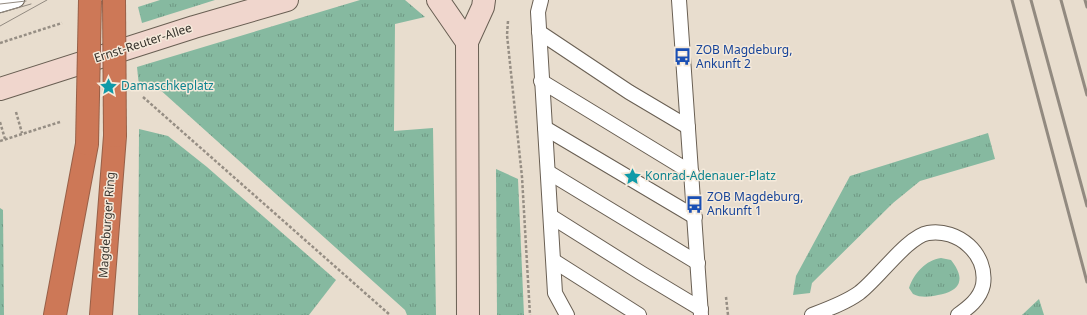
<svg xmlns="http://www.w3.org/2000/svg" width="1087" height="315" viewBox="0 0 1087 315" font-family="'Noto Sans',sans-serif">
	<defs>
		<pattern id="grass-tufts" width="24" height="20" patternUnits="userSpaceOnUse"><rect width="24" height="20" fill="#86b9a0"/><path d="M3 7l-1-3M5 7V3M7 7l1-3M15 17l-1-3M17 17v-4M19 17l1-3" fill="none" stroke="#6e9783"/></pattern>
	</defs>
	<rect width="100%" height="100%" fill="#e8ddce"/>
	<g fill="url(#grass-tufts)">
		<polygon points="160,0 215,0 142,23 138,7"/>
		<polygon points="360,0 405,0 425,17 395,24 394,131 433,128 436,315 407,315 405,310 157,87 139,86 137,67"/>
		<polygon points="139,129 168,136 207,167 336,280 309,315 138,315"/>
		<polygon points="988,133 995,159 920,181 893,203 812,283 810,293 793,295 796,276 850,176"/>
		<polygon points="496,169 518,179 524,315 497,315"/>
		<polygon points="0,208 3,210 4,315 0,315"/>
		<path d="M 941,258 L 951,260 C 966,279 961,291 938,295 C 929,297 921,298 913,294 L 909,288 C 914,273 926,260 941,258 Z"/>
		<polygon points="1039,299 1044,315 1022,315"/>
	</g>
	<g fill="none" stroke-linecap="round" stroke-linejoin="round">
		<defs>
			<g id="lane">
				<polyline points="541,0 538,12 555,293 567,315"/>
				<polyline points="679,0 701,315"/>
				<polyline points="0,5 17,0"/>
				<polyline points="539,32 629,92 688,127"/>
				<polyline points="541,81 692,173"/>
				<polyline points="545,128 695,217"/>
				<polyline points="548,172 698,263"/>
				<polyline points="552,217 641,273 701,309"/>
				<polyline points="554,261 639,315"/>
				<path d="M 812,315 C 828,309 845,303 859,293 C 877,280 908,236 928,233 C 958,228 988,254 983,285 C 980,299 968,308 958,315"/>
			</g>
			<g id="secondary">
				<polyline points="438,0 467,42"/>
				<polyline points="0,89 194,27 287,0"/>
				<polyline points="468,315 467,42 483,7 484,0"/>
			</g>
			<g id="highway">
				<polyline points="55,315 87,144"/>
				<polyline points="101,315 115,136"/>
			</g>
		</defs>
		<use href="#lane" stroke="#695f53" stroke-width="16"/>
		<use href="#secondary" stroke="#695f53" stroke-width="24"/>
		<use href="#highway" stroke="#986048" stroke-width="24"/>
		<g stroke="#968e84" stroke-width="2.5" stroke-dasharray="3 2" stroke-linecap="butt">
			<polyline points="508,21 507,35 522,177 530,315"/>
			<polyline points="0,43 62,23"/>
			<polyline points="143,97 390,315"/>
			<polyline points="16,112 22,133"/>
			<polyline points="0,122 5,139"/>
			<polyline points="0,141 60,122"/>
			<polyline points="726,297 728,315"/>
		</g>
		<use href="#lane" stroke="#fff" stroke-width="14"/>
		<use href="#secondary" stroke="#f0d6cd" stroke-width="22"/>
		<use href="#highway" stroke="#cd7857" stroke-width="22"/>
		<g stroke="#928a80" stroke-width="1">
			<polyline points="0,4 26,1"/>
			<polyline points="0,13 31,4"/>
			<polyline points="0,26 47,0"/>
		</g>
		<g stroke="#928a80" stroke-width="3">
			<polyline points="1012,0 1087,282"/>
			<polyline points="1031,0 1087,206"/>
			<polyline points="1061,0 1087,95"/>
			<polyline points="1085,0 1087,7"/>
		</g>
		<defs>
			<g id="highway-bridge">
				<polyline points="114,0 115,136"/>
				<polyline points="87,144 90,0"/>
			</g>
		</defs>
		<use href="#highway-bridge" stroke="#986048" stroke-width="24" stroke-linecap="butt"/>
		<use href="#highway-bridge" stroke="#cd7857" stroke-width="22"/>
	</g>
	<defs>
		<symbol id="bus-bare" viewBox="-9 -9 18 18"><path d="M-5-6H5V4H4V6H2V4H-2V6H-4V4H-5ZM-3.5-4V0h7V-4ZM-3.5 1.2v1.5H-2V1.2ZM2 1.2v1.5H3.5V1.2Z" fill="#1a4fb4" stroke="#f5eadb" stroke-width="2.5" paint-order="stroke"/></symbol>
		<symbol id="sight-bare" viewBox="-9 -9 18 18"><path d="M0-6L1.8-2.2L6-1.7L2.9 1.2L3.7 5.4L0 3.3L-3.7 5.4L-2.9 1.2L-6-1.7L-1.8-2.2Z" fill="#0f9aa8" stroke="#f5eadb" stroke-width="2.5" paint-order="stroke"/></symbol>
	</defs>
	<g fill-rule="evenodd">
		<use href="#bus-bare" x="670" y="44" width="25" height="25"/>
		<use href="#sight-bare" x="96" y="74" width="25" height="25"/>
		<use href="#sight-bare" x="620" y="164" width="25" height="25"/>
		<use href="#bus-bare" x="682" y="192" width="25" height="25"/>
	</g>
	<g text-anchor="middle" stroke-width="3" stroke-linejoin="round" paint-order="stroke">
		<g font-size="12" fill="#36322c" stroke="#f5eadb">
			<text transform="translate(143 43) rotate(-18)" y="4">Ernst-Reuter-Allee</text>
			<text transform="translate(107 225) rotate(-86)" y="4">Magdeburger Ring</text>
		</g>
		<g font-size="12" fill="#164399" stroke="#f5eadb" text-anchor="start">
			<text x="696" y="54">ZOB Magdeburg,<tspan x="696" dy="14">Ankunft 2</tspan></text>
			<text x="707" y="201">ZOB Magdeburg,<tspan x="707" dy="14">Ankunft 1</tspan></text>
		</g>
		<g font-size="12" fill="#0d838f" stroke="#f5eadb" text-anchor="start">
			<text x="121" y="90">Damaschkeplatz</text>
			<text x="645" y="180">Konrad-Adenauer-Platz</text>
		</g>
	</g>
</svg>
